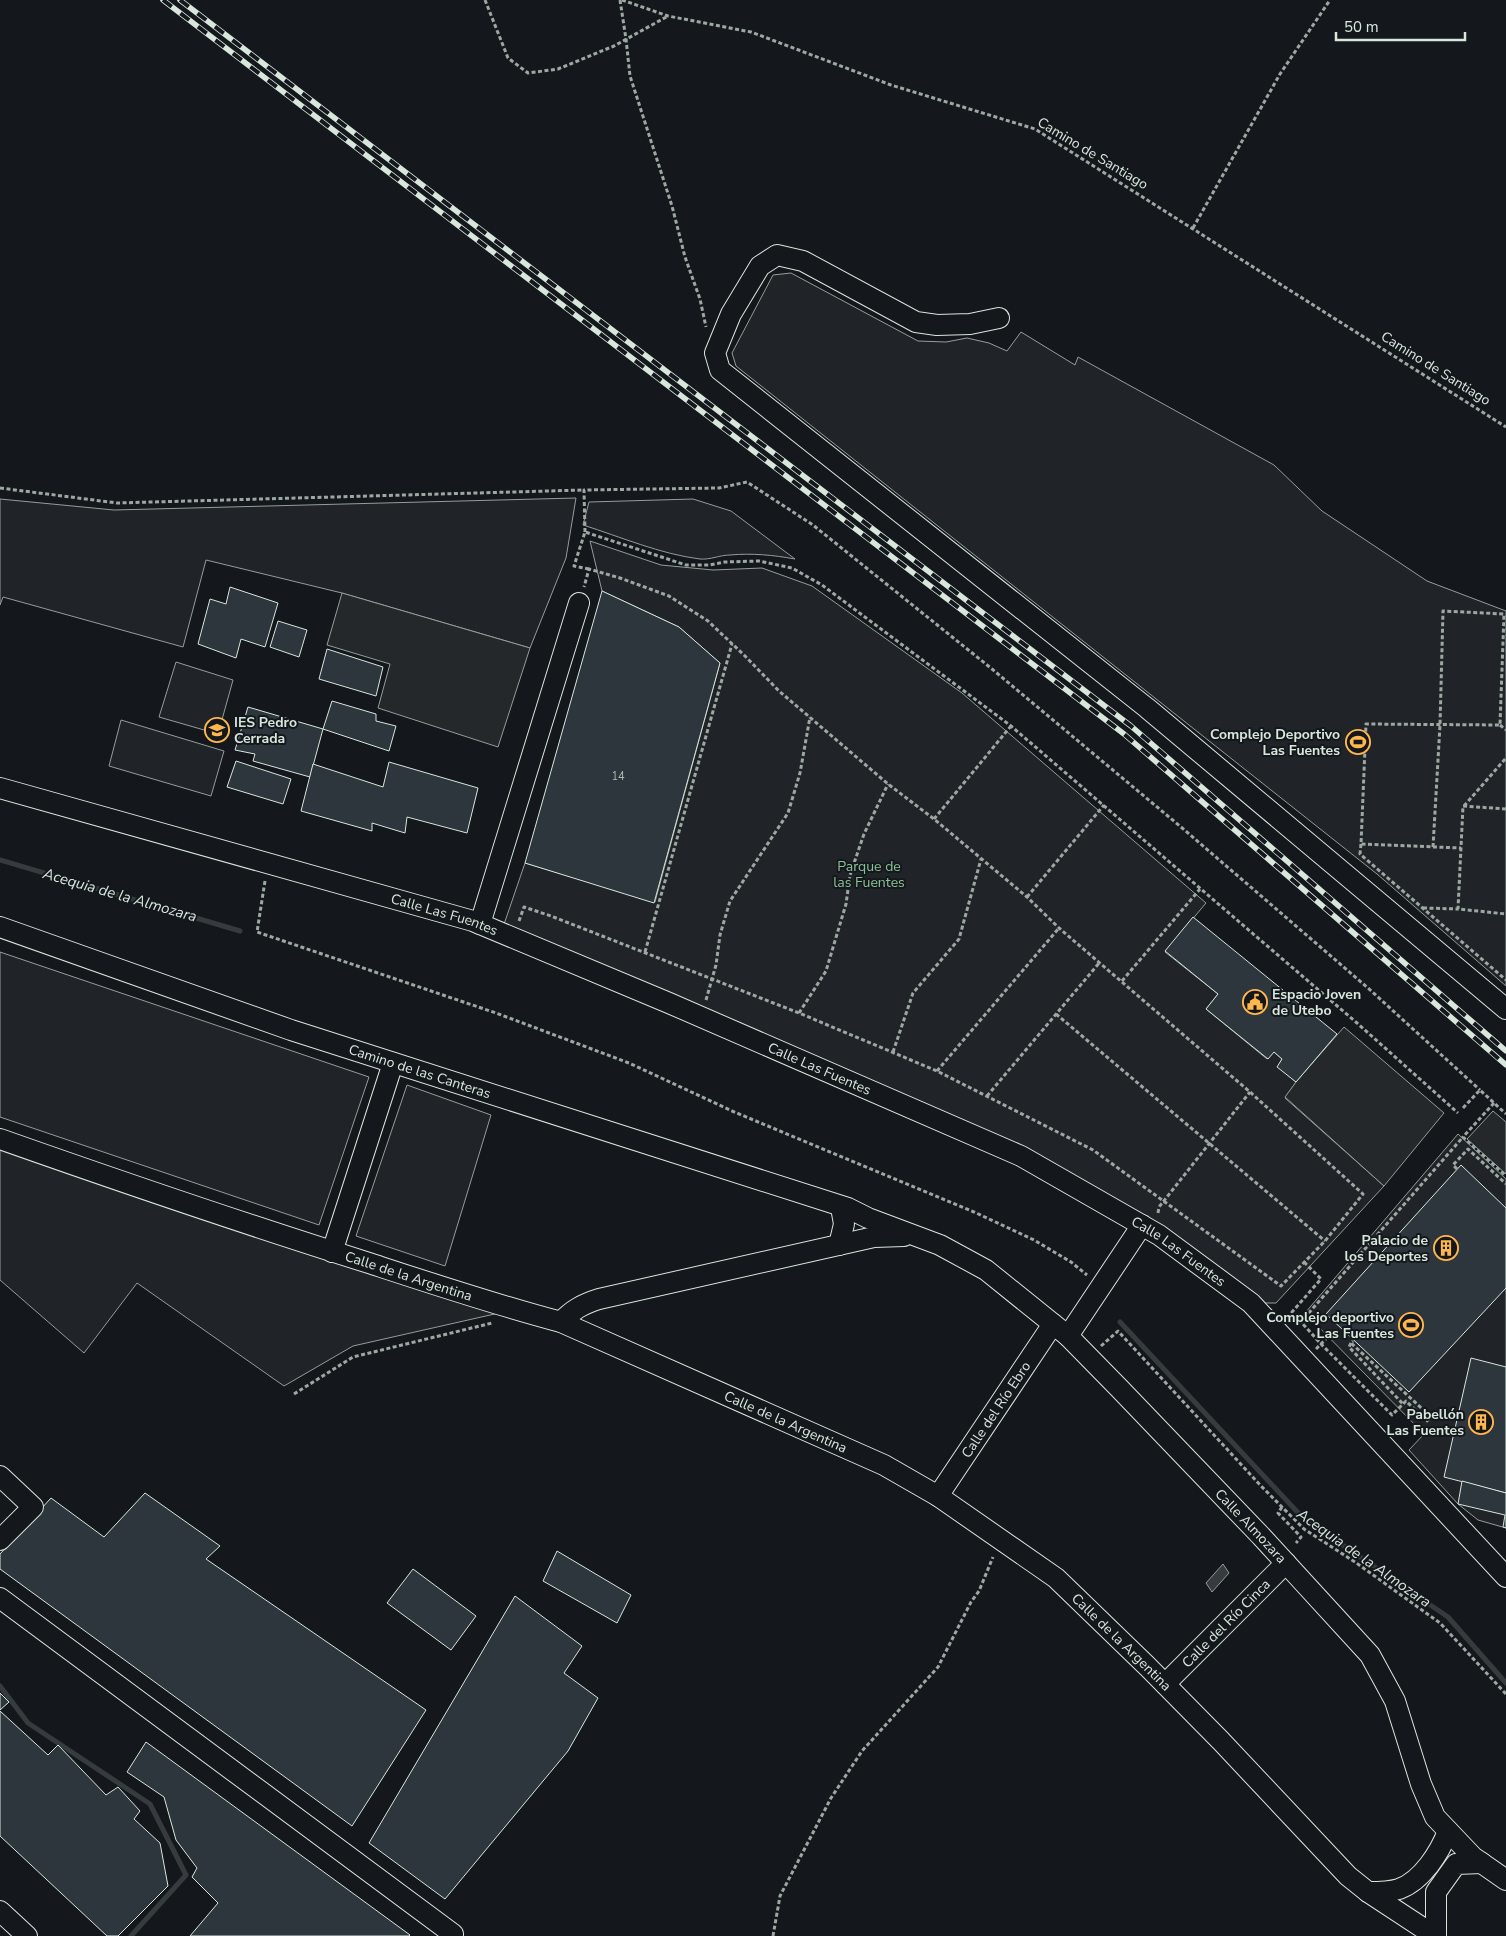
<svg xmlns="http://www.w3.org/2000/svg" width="1506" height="1936" viewBox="0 0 1506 1936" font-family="'Nunito Sans',sans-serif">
	<rect width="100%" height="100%" fill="#14181c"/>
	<g fill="#202428" stroke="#939e99">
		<polygon points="791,273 918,341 946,342 967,338 989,343 1007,351 1021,332 1075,365 1078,357 1274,465 1322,511 1427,581 1506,611 1506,986 1377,874 736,366 732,353 773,275"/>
		<polygon points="576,498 566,558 530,648 342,593 206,560 183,647 3,597 0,605 0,499 114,510"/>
		<path d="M 693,499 L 731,511 L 795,559 C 773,555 752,553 730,555 C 720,555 710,560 700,559 C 660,554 621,537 583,525 L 589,502 Z"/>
		<polygon points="590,541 661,565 713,570 762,568 812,586 962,693 1206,903 1165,952 1218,994 1206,1009 1267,1059 1274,1052 1282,1059 1278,1067 1296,1082 1285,1098 1384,1186 1276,1303 1251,1303 1159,1235 923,1113 501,933 525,863 655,902 720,663 679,627 602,591"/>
		<polygon points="176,662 233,680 218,734 159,717"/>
		<polygon points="121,720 224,751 211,796 109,766"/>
		<polygon points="0,952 369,1077 319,1225 0,1117"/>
		<polygon points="407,1085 491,1115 445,1266 356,1236"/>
		<polygon points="1458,1134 1506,1179 1506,1528 1478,1520 1458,1504 1409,1450 1424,1434 1305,1313"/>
		<polygon points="0,1149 499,1313 353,1346 284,1386 137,1283 84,1353 0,1280"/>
	</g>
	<g fill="#24282b" stroke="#939e99">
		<polygon points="342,593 530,648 498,747 378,708 390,664 327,645"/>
		<polygon points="1344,1027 1444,1113 1384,1186 1285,1097 1296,1082"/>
		<polygon points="1493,1111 1506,1122 1506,1174 1467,1139"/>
	</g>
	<polygon fill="#363b3e" stroke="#939e99" points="1223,1564 1229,1573 1212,1592 1206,1583"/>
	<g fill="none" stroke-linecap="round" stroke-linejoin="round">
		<g stroke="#363b3e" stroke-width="5">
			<polyline points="0,860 240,931"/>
			<polyline points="1120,1322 1303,1518 1448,1617 1506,1683"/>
			<polyline points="0,1686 28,1723 150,1804 186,1875 131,1936"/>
		</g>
	</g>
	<g fill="#2c363c" stroke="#d8e6dc">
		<polygon points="230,587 278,603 265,647 241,639 236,658 198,644 210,599 226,604"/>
		<polygon points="602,591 679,627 720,663 654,903 525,863"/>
		<polygon points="278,621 307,630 299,657 270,647"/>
		<polygon points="327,649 383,667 376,696 319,679"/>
		<polygon points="332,701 376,714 376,721 396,726 389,751 323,729"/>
		<polygon points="248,707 323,729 310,777 253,761 255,754 235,750"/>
		<polygon points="236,761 291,779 283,804 227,787"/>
		<polygon points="389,762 478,788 467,833 407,817 405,833 372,823 372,831 301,811 313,764 383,787"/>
		<polygon points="1193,917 1337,1034 1296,1082 1277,1067 1282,1059 1274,1052 1268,1059 1206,1009 1218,994 1165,951"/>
		<polygon points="1461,1165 1506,1208 1506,1288 1409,1392 1326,1314"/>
		<polygon points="1471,1358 1506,1367 1506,1493 1444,1477"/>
		<polygon points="1462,1481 1506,1493 1506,1528 1503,1527 1505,1515 1458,1504"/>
		<polygon points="145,1493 220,1546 206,1559 426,1710 352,1826 0,1569 0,1554 51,1498 104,1537"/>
		<polygon points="557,1551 631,1595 617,1623 543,1581"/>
		<polygon points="413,1569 476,1616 451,1650 387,1603"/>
		<polygon points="515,1596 582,1646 564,1673 598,1698 568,1751 445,1899 369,1843"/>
		<polygon points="0,1693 9,1702 0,1710"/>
		<polygon points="0,1711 48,1755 58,1745 106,1795 118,1787 140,1811 134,1819 160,1843 168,1886 118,1936 107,1936 0,1836"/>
		<polygon points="146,1742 410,1935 409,1936 190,1936 218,1903 192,1877 197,1868 176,1840 164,1797 127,1772"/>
	</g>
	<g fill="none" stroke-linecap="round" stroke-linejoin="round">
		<defs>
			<g id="minor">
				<polyline points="999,318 970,324 937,325 916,322 803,261 777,255 760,266 731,314 715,353 720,370 1147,708 1506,1009"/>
				<path id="s1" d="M 0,788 L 473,921 L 669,1003 L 1021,1156 L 1159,1235 L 1251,1303 L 1506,1577"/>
				<polyline points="480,924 579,603"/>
				<path id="s2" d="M 0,927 L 291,1030 L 848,1208 L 868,1218 L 940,1245 L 986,1270 L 1068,1336 L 1119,1388 L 1261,1536 L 1370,1655 L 1395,1701 L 1421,1784 L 1435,1817 L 1473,1857 L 1506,1880"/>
				<path id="s3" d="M 0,1139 C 122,1182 245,1224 369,1263 C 433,1284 496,1305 561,1322 L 884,1465 L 938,1496 L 1056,1578 L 1148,1667 L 1221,1741 L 1348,1876 L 1368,1892 L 1435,1936"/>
				<polyline points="839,1245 844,1224 841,1207"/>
				<polyline points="332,1252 393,1063"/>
				<path d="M 561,1322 C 572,1310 583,1304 599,1299 L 874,1237 L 904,1236"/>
				<polyline points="1068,1336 1142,1225"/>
				<polyline points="0,1476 33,1507 0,1540"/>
				<path id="s4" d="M 938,1496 L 1053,1324"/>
				<polyline points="0,1598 453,1934 451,1936"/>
				<path id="s5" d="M 1165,1684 L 1286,1563"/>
				<path d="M 1368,1892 C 1378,1892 1389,1892 1399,1889 C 1422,1881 1440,1852 1448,1831"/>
				<polyline points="0,1911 27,1936"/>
				<polyline points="1436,1936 1436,1892 1456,1864 1482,1863"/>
			</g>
		</defs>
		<use href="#minor" stroke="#d8e6dc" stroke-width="22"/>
		<g stroke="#9da8a2" stroke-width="3" stroke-dasharray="4 2.5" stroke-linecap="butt">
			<polyline points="485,0 508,58 528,73 558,69 614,46 668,16"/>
			<polyline points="620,0 626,39 630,76 672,206 685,257 700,299 706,327"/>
			<polyline points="622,0 668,16 751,32 891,85 1035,129 1506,427"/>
			<polyline points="1193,228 1280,74 1330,0"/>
			<polyline points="0,488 117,503 584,490"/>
			<polyline points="585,532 584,490 719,488 747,482 813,525 992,669 1181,827 1368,988 1480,1090"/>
			<polyline points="589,569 574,566 585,532 686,565 709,565 725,562 759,561 792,568 822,585 1011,726 1357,1023 1458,1113"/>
			<polyline points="1500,725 1506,730"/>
			<polyline points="1464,806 1506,758"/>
			<polyline points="1506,809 1463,806 1458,909 1506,914"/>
			<polyline points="934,819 1011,726"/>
			<polyline points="1361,844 1360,854 1506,980"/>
			<polyline points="1433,847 1440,725 1443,611 1504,614 1500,725 1366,724 1361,844 1461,848"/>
			<polyline points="265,881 257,932 496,1013 629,1063 732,1111 974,1212 1034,1240 1071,1262 1087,1275"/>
			<polyline points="1027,897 1104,805"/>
			<polyline points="1423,908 1458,909"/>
			<polyline points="519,921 524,907 551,916 799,1013 937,1071 1093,1150 1281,1286 1325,1241 1363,1194 1250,1092 1059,928 1027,897 934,819 888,784 779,691 745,656 708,621 669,596 620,578 589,569 584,587"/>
			<polyline points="645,952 732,644"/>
			<polyline points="1122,981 1200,889"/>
			<polyline points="706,1000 716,965 720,935 730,901 788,813 800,773 810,717"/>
			<polyline points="799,1013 826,971 846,904 850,875 864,834 888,784"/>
			<polyline points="1056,1014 1325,1241"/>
			<polyline points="893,1052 913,993 959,939 981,859"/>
			<polyline points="937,1071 1059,928"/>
			<polyline points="987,1096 1100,962"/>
			<polyline points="1494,1103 1463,1137 1506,1176"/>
			<polyline points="1463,1108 1480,1090 1506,1114"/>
			<polyline points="1457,1169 1453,1165 1468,1149 1506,1184"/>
			<polyline points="1158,1213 1159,1207 1250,1092"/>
			<polyline points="1304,1262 1321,1279 1292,1312 1321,1344 1392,1415 1406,1401 1427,1421 1431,1417 1351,1343 1353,1341"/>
			<polyline points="1300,1323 1463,1137"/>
			<polyline points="1351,1343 1349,1347 1403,1404"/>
			<polyline points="1101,1346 1118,1331 1261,1486 1304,1529 1355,1562 1440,1623 1506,1694"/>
			<polyline points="1316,1349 1328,1337"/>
			<polyline points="294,1394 353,1357 492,1323"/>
			<polyline points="1282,1507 1278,1513 1301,1537 1296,1543"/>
			<polyline points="773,1936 780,1896 831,1798 862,1751 938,1667 971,1602 979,1591 993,1557"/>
		</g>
		<use href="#minor" stroke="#14181c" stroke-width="20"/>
		<defs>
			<g id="rail">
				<polyline points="163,0 1124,734 1506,1065"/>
				<polyline points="180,0 1131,726 1506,1051"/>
			</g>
		</defs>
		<use href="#rail" stroke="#d8e6dc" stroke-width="5.5"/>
		<use href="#rail" stroke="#14181c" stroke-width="4" stroke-dasharray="11" stroke-linecap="butt"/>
	</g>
	<defs>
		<symbol id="school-ring" viewBox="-11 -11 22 22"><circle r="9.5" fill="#14181c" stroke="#ffb74d" stroke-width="1.5"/><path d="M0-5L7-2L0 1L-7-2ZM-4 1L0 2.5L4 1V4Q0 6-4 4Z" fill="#ffb74d"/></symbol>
		<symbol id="stadium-ring" viewBox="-11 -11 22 22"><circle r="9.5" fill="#14181c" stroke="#ffb74d" stroke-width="1.5"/><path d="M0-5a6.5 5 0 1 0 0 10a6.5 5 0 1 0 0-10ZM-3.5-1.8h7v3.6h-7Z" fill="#ffb74d"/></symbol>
		<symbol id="civic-ring" viewBox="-11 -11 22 22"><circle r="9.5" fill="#14181c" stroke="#ffb74d" stroke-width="1.5"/><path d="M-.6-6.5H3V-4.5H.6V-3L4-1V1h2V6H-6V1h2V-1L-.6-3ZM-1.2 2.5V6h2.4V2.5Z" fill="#ffb74d"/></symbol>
		<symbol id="building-ring" viewBox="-11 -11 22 22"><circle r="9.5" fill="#14181c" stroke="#ffb74d" stroke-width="1.5"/><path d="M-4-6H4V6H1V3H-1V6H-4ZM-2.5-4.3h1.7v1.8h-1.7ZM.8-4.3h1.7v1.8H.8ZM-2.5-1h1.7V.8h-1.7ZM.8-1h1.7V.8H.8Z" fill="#ffb74d"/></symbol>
	</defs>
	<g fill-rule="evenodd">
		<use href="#school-ring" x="203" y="716" width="28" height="28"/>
		<use href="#stadium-ring" x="1344" y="728" width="28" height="28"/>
		<use href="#civic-ring" x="1241" y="988" width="28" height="28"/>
		<use href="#building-ring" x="1432" y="1234" width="28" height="28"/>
		<use href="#stadium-ring" x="1397" y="1311" width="28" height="28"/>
		<use href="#building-ring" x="1467" y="1408" width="28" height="28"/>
	</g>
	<g text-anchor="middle" stroke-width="4" stroke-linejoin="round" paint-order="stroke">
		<g font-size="11" fill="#adbab4">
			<text x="618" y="780">14</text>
		</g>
		<g font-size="14" fill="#d8e6dc" stroke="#14181c">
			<text transform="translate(1093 153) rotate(31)" y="5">Camino de Santiago</text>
			<text transform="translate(1436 368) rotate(32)" y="5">Camino de Santiago</text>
			<text dy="5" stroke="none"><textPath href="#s1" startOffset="462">Calle Las Fuentes</textPath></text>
			<text dy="5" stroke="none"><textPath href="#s1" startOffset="868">Calle Las Fuentes</textPath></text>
			<text dy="5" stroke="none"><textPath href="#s2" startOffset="444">Camino de las Canteras</textPath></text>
			<text dy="5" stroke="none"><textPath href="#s1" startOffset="1272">Calle Las Fuentes</textPath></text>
			<text dy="5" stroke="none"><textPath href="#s3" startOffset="431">Calle de la Argentina</textPath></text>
			<text dy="5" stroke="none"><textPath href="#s4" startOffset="104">Calle del Río Ebro</textPath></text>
			<text dy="5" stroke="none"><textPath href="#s3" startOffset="836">Calle de la Argentina</textPath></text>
			<text dy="5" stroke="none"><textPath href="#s2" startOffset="1414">Calle Almozara</textPath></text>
			<text dy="5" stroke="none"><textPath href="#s5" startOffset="86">Calle del Río Cinca</textPath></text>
			<text dy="5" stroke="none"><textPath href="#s3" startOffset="1241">Calle de la Argentina</textPath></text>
		</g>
		<g font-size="14" font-weight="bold" fill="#d8e6dc" stroke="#14181c" text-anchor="end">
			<text x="234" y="727" text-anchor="start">IES Pedro<tspan x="234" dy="16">Cerrada</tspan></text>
			<text x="1340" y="739">Complejo Deportivo<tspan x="1340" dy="16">Las Fuentes</tspan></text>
			<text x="1272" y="999" text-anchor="start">Espacio Joven<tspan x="1272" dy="16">de Utebo</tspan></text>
			<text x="1428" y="1245">Palacio de<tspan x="1428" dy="16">los Deportes</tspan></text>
			<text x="1394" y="1322">Complejo deportivo<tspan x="1394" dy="16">Las Fuentes</tspan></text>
			<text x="1464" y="1419">Pabellón<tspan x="1464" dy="16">Las Fuentes</tspan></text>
		</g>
		<g font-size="14" fill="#8ac095" stroke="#14181c">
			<text x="869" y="871">Parque de<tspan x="869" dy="16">las Fuentes</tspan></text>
		</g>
		<g font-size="15" font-style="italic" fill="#d8e6dc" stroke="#14181c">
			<text transform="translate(120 895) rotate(16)" y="5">Acequia de la Almozara</text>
			<text transform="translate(1364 1558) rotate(35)" y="5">Acequia de la Almozara</text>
		</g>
	</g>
	<path d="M1336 32v8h129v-8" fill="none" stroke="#d8e6dc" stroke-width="2.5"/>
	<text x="1344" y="32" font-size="15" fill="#d8e6dc" stroke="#14181c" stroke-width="4" paint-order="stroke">50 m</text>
</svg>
